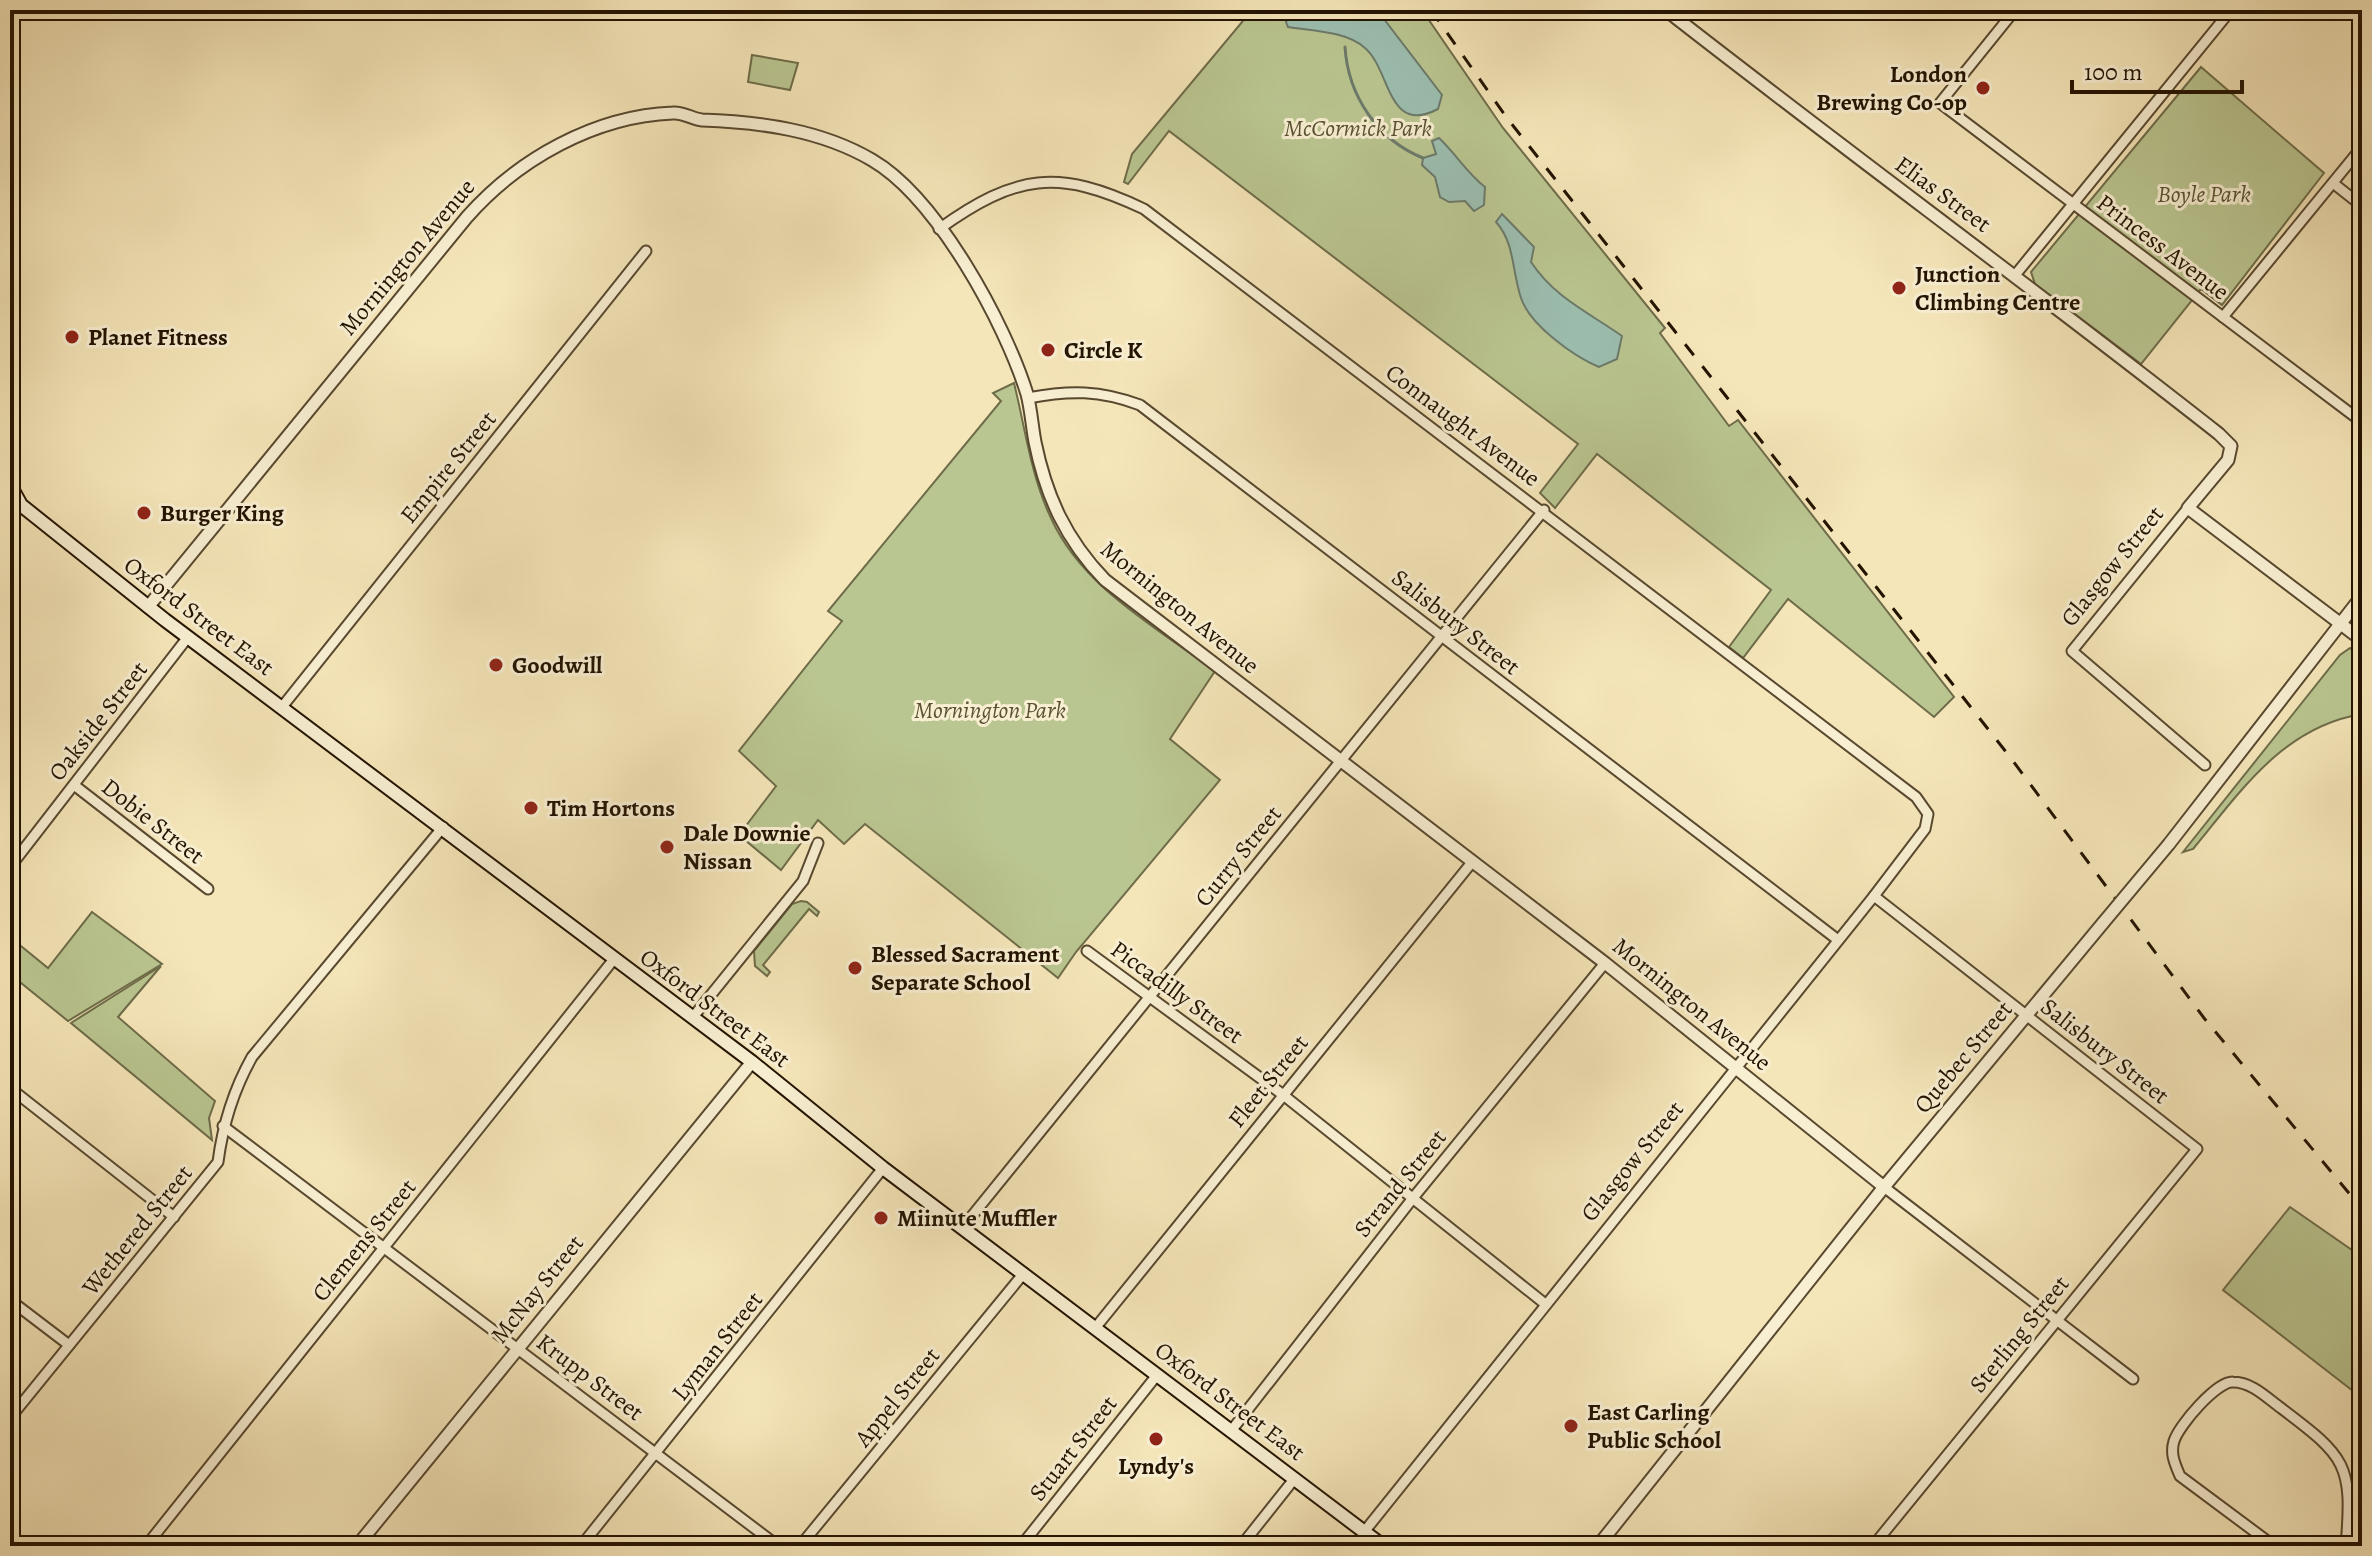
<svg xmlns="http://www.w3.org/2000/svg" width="2372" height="1556" viewBox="0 0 2372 1556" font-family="Alegreya,serif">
	<rect width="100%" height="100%" fill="#f5e6b9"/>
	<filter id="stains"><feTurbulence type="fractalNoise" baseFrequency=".0025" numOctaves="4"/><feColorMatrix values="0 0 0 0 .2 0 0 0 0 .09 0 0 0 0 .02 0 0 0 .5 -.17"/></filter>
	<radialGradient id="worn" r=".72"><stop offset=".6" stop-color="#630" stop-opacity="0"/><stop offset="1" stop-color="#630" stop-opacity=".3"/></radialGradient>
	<g fill="#bac691" stroke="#6e6c49" stroke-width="2">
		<polygon points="1252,10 1422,10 1503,128 1665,328 1660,333 1729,426 1738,420 1954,697 1934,717 1788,599 1743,658 1729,647 1771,590 1597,454 1555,508 1540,493 1578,444 1169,131 1128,184 1124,182 1132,154"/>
		<polygon points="752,55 798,63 790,90 748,82"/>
		<polygon points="2201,67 2324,173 2222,305 2201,289 2141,364 2035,284 2031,272"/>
		<path d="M 1014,383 C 1025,427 1031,477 1051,518 C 1082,587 1156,627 1215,671 L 1170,739 L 1220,780 L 1076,952 L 1058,978 L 865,824 L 844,844 L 818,820 L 781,870 L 739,835 L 776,786 L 739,751 L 842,621 L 828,611 L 1001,401 L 993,393 Z"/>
		<path d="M 2350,648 L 2362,658 L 2362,714 C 2283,727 2241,791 2193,849 L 2183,852 L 2340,655 Z"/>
		<polygon points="801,901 807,902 819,912 817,916 809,909 763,965 770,972 767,976 755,966 754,951 792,904"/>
		<polygon points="92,912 162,964 68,1021 10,974 10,937 48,968"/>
		<polygon points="161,966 118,1017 215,1101 209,1118 212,1140 71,1023"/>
		<polygon points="2290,1207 2362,1257 2362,1398 2223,1290"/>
	</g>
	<g fill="#9cbfb1" stroke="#6c7a6b" stroke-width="2">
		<path d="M 1295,10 L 1377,10 L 1442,95 L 1438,109 C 1387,136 1391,70 1365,48 C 1346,31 1312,31 1288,27 L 1286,22 Z"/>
		<path d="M 1439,138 C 1456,154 1467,173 1485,187 L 1484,205 L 1474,211 L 1465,201 L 1449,202 L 1440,197 L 1435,177 L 1422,165 L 1423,158 L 1436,154 L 1432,141 Z"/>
		<path d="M 1502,214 L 1534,247 L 1531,262 C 1555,298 1588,312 1622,336 L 1617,359 L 1599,367 C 1573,356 1530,325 1521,298 C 1512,272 1515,243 1496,222 Z"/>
	</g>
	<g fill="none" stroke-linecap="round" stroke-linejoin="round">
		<path stroke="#6c7a6b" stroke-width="3" d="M 1345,47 C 1348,96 1378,140 1423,158"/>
		<defs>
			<g id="minor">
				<polyline points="2015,10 1940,103 2362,422"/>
				<polyline points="2333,183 2362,206"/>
				<path d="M 939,229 C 1016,174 1058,168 1144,209 L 1916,797 L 1928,814 L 1925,829 L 1874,896 L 1364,1532"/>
				<polyline points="2016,274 2231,10"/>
				<polyline points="2223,317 2362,147"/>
				<path d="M 1028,398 C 1070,390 1100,390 1140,405 L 1838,940"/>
				<polyline points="2188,508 2072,651 2205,765"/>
				<polyline points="10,519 21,505"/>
				<polyline points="282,707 646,251"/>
				<polyline points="74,785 208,889"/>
				<polyline points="10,867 188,637"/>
				<polyline points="1087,951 1282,1094 1544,1303"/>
				<polyline points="693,1017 803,881 818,843"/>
				<polyline points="10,1088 174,1217"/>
				<polyline points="223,1126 778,1546"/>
				<polyline points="1884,1187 2133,1379"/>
				<polyline points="963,1227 1544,510"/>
				<polyline points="10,1300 69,1345"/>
				<polyline points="1096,1327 1473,861"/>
				<path d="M 10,1418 L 218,1162 C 223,1123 233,1091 252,1057 L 443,827"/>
				<polyline points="1231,1431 1413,1198 1605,963"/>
				<polyline points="146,1546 614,959"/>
				<polyline points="581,1546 883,1168"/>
				<polyline points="800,1546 1024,1273"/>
				<polyline points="1021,1546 1157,1375"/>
				<polyline points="1241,1546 1295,1478"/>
				<polyline points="1873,1546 2197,1149 1874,896"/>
				<path d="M 2274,1546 L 2180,1476 C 2175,1464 2170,1454 2174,1441 C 2179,1425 2217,1381 2233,1382 C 2252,1382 2267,1398 2281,1408 C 2346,1457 2353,1464 2346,1546"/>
			</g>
			<g id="tertiary">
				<path d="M 1666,10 C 1849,153 2036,290 2219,434 L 2231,446 L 2228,460 L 2188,508 L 2362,640"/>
				<path d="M 148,607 L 467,217 C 518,159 595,116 673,113 C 683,112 692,119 702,120 C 760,122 821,130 872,160 C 937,198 1005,323 1027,394 C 1031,409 1032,426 1035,442 C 1046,496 1066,540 1105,580 L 1605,963 L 1884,1187"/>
				<polyline points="2169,844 2362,596"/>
				<polyline points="357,1546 752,1062"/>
				<polyline points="1598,1546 1884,1187 2103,923"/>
			</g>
			<polyline id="secondary" points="10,485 21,505 165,620 752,1062 883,1168 1383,1546"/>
		</defs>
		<use href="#minor" stroke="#58482f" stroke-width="13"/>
		<use href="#tertiary" stroke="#58482f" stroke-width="15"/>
		<use href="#secondary" stroke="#231301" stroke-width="16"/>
		<use href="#minor" stroke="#f8efd2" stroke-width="9"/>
		<use href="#tertiary" stroke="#f8efd2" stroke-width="11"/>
		<use href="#secondary" stroke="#f8efd2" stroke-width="12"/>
		<polyline stroke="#231301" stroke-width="3" stroke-dasharray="14 14" stroke-linecap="butt" points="1431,10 1507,118 2010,757 2204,1018 2362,1209"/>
		<defs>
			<polyline id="tertiary-bridge" points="2103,923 2169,844"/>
		</defs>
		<use href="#tertiary-bridge" stroke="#58482f" stroke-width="15" stroke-linecap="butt"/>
		<use href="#tertiary-bridge" stroke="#f8efd2" stroke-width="11"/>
	</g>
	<g fill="#8f2418" stroke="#f8efd2" stroke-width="3">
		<circle cx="1983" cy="88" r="8"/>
		<circle cx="1899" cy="288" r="8"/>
		<circle cx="72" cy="337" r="8"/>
		<circle cx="1048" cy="350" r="8"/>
		<circle cx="144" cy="513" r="8"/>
		<circle cx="496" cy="665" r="8"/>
		<circle cx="531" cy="808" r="8"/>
		<circle cx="667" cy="847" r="8"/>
		<circle cx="855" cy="968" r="8"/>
		<circle cx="881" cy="1218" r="8"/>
		<circle cx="1571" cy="1426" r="8"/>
		<circle cx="1156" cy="1439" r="8"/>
	</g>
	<g text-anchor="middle" stroke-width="6" stroke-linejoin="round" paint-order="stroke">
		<g font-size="24" font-weight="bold" fill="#231301" stroke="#f8efd2" text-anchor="start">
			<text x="1967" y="82" text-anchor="end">London<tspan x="1967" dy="28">Brewing Co-op</tspan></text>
			<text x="1915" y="282">Junction<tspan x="1915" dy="28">Climbing Centre</tspan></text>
			<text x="88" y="345">Planet Fitness</text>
			<text x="1064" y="358">Circle K</text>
			<text x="160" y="521">Burger King</text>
			<text x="512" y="673">Goodwill</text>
			<text x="547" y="816">Tim Hortons</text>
			<text x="683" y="841">Dale Downie<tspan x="683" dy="28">Nissan</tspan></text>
			<text x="871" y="962">Blessed Sacrament<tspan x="871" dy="28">Separate School</tspan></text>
			<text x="897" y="1226">Miinute Muffler</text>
			<text x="1587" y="1420">East Carling<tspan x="1587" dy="28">Public School</tspan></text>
			<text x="1156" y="1474" text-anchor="middle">Lyndy's</text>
		</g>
		<g font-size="24" font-style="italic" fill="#585233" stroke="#f8efd2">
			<text x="1358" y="136">McCormick Park</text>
			<text x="2204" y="202">Boyle Park</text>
			<text x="990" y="718">Mornington Park</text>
		</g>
		<g font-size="24" fill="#231301" stroke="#f8efd2">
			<text transform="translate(1943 194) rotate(36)" y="8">Elias Street</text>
			<text transform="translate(2163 247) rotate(37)" y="8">Princess Avenue</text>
			<text transform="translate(407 257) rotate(-50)" y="8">Mornington Avenue</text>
			<text transform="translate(1463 425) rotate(37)" y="8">Connaught Avenue</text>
			<text transform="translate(448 467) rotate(-51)" y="8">Empire Street</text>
			<text transform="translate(2112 566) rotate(-51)" y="8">Glasgow Street</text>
			<text transform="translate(1180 607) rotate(39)" y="8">Mornington Avenue</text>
			<text transform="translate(199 616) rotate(37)" y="8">Oxford Street East</text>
			<text transform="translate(1456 622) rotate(38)" y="8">Salisbury Street</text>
			<text transform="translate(98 721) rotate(-52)" y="8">Oakside Street</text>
			<text transform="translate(153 821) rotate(38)" y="8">Dobie Street</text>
			<text transform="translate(1238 856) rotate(-51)" y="8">Curry Street</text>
			<text transform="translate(1177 992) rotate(36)" y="8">Piccadilly Street</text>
			<text transform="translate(1692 1004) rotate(39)" y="8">Mornington Avenue</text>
			<text transform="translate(715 1008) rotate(37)" y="8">Oxford Street East</text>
			<text transform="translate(2105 1051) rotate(38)" y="8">Salisbury Street</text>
			<text transform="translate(1963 1057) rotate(-50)" y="8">Quebec Street</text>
			<text transform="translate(1268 1081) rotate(-51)" y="8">Fleet Street</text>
			<text transform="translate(1632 1161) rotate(-51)" y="8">Glasgow Street</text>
			<text transform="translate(1400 1183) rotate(-51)" y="8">Strand Street</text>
			<text transform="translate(137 1230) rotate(-51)" y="8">Wethered Street</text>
			<text transform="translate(364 1240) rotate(-51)" y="8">Clemens Street</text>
			<text transform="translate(537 1289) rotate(-51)" y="8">McNay Street</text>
			<text transform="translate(2019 1334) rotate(-51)" y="8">Sterling Street</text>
			<text transform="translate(717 1346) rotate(-52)" y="8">Lyman Street</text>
			<text transform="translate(590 1377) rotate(37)" y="8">Krupp Street</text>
			<text transform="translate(897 1397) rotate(-51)" y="8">Appel Street</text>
			<text transform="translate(1230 1401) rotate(37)" y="8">Oxford Street East</text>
			<text transform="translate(1073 1448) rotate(-52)" y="8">Stuart Street</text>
		</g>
	</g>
	<rect width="2372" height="1556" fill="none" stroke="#f5e6b9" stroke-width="40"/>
	<rect x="12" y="12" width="2348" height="1532" fill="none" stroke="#231301" stroke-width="4"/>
	<rect x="20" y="20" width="2332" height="1516" fill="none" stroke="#231301" stroke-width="2"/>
	<path d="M2072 80v12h170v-12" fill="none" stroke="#231301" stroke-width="4"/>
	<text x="2084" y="80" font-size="24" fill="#231301" stroke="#f8efd2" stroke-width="6" paint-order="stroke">100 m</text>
	<rect width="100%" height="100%" filter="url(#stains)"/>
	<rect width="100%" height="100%" fill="url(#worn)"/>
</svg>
